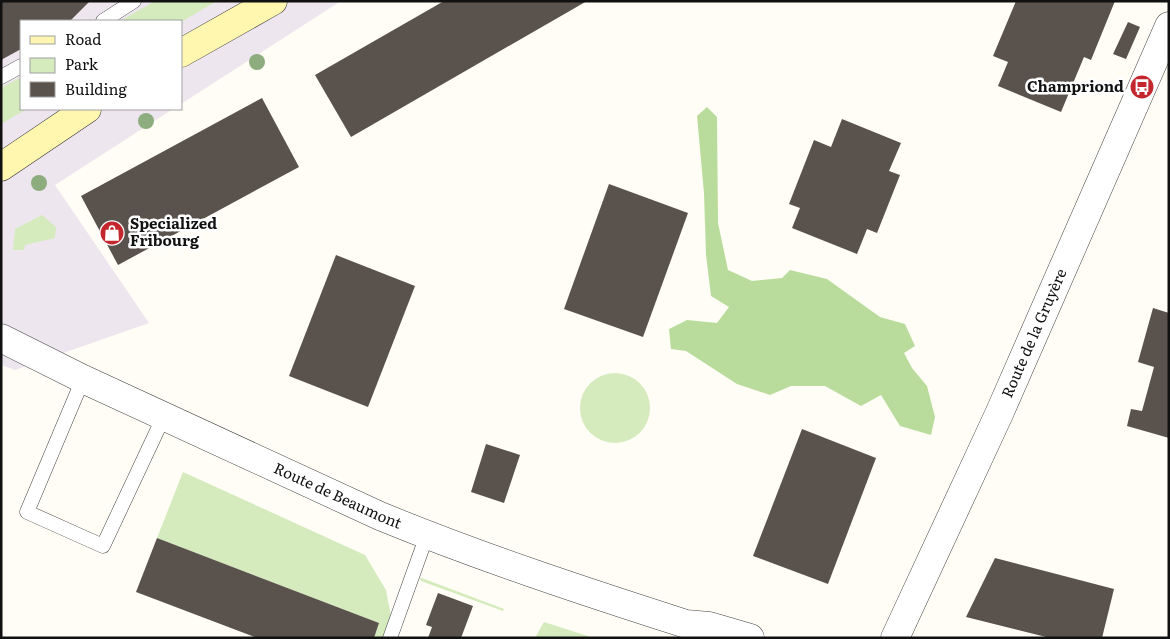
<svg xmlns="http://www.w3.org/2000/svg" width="1170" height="639" viewBox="0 0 1170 639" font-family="Literata,serif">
	<rect width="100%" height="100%" fill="#fffdf5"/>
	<polygon fill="#eee6ef" points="1,1 341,1 181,104 181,21 21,21 21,109 173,109 55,185 149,323 15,370 1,365"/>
	<g fill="#d5ebbd">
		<polygon points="155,1 217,1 181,22 120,21"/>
		<polygon points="21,77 21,109 27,109 1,124 1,88"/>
		<polygon points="42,215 56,227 55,238 25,245 24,250 13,250 15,229"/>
		<circle cx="615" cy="408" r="35"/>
		<polygon points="183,472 365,555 386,590 391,616 382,638 374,638 379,623 157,538"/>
		<polygon points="419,577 504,609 503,611 421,581"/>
		<polygon points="544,622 594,638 535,638"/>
	</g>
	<polygon fill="#b9dc9c" points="707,107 717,117 718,223 728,270 752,281 782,278 790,270 827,279 880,317 905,324 915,346 904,353 912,368 927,386 935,417 931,435 900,426 881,395 861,406 825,386 791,386 770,395 737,384 686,351 671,349 669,329 687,320 717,323 729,307 711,296 706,255 704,193 697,116"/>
	<g fill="#5a524d">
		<polygon points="1,1 90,1 70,21 21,21 21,49 1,60"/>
		<polygon points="444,1 587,1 351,137 315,75"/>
		<polygon points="1016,1 1115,1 1091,60 1084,57 1061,112 998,86 1008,62 993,56"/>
		<polygon points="1128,22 1140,27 1126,59 1113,54"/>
		<polygon points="262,98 299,167 118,265 81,196"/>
		<polygon points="842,119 901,143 889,171 900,175 877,233 867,229 857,254 792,228 800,208 789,204 814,140 831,147"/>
		<polygon points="609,184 688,213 643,337 564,309"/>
		<polygon points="336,255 415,286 368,407 289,376"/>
		<polygon points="1153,308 1169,313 1169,438 1127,426 1131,409 1142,411 1154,367 1138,362"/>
		<polygon points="802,429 876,458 828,584 753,556"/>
		<polygon points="486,444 520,455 504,503 471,492"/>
		<polygon points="157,538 379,623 374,638 257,638 136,592"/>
		<polygon points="995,558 1114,589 1102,638 1050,638 966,617"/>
		<polygon points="438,593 473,606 461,638 428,638 432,627 426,625"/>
	</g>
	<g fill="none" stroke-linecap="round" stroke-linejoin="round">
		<defs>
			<g id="service">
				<polyline points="103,21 134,1"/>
				<polyline points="1,77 21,66"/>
				<polyline points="83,379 27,512 103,546 164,416"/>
				<polyline points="390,638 427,535"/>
			</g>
			<g id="minor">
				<path id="s1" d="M 1,338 L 83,379 L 380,516 C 480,557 583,591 686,624 L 709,626 L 750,638"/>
				<path id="s2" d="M 895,638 L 999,414 L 1169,26"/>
			</g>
			<g id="secondary">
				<polyline points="181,53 273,1"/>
				<polyline points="1,167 87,109"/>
			</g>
		</defs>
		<use href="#service" stroke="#444" stroke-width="15"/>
		<use href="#minor" stroke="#444" stroke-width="29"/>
		<use href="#secondary" stroke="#333" stroke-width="29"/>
		<use href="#service" stroke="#fff" stroke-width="14"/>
		<use href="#minor" stroke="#fff" stroke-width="28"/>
		<use href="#secondary" stroke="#fff6b0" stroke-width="28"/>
	</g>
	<g fill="#8dad7f">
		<circle cx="257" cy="62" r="8"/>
		<circle cx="146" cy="121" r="8"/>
		<circle cx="39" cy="183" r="8"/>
	</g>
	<defs>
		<symbol id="bus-disc" viewBox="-11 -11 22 22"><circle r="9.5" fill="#c4262e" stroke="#fff"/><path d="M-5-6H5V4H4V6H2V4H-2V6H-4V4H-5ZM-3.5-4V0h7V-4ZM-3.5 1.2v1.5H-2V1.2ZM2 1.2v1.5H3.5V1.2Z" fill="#fff"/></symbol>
		<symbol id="shop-disc" viewBox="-11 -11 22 22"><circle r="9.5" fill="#c4262e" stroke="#fff"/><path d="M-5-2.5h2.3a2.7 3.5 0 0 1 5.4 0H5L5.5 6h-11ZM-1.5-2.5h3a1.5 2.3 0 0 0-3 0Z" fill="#fff"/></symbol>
	</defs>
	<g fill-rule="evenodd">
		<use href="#bus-disc" x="1128" y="73" width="28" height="28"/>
		<use href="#shop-disc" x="98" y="219" width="28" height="28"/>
	</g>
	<g text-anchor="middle" stroke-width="5" stroke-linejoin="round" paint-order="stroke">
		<g font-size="15" font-weight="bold" fill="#111" stroke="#fff" text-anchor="end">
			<text x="1124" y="92">Champriond</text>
			<text x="130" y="229" text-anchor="start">Specialized<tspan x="130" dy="17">Fribourg</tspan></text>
		</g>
		<g font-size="15" fill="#111" stroke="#fff">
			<text dy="5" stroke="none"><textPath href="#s2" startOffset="335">Route de la Gruyère</textPath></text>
			<text dy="5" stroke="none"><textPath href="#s1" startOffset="372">Route de Beaumont</textPath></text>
		</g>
	</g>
	<rect width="1170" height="639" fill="none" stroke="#111111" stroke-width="5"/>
	<rect x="20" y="20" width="162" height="90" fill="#ffffff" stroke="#a0a0a0"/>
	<rect x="30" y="36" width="25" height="8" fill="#fff6b0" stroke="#a0a0a0"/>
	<text x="65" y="45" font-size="15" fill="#111111">Road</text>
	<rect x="30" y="58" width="25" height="15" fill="#d5ebbd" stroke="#a0a0a0"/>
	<text x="65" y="70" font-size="15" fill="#111111">Park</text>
	<rect x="30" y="82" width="25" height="15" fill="#5a524d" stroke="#a0a0a0"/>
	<text x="65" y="95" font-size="15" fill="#111111">Building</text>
</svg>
